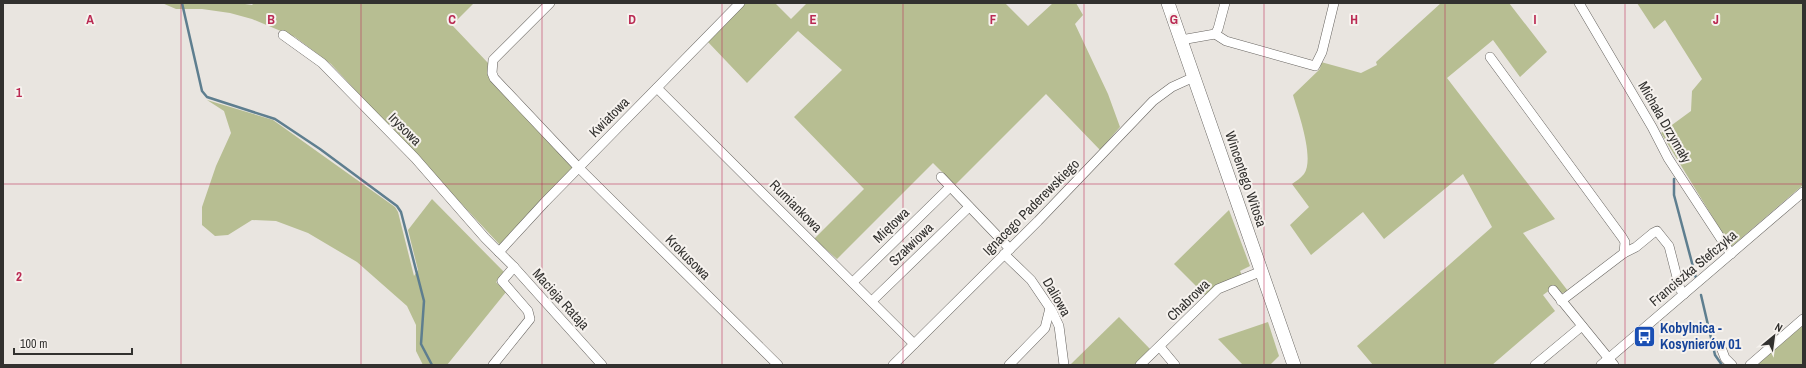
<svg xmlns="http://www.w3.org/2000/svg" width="1806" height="368" viewBox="0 0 1806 368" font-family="'Archivo Narrow',sans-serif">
	<rect width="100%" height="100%" fill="#e9e5e0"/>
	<g fill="#b7be92">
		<polygon points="162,3 238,3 252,5 254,3 474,3 452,25 488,63 487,73 493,84 574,168 500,245 331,64 295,37 252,19 230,13 202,9 176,9"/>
		<polygon points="746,3 775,3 791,19 807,3 1005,3 1028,26 1053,3 1076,3 1083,15 1075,24 1108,94 1120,127 1100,150 1046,94 955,185 933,163 837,259 814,239 864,189 794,117 842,70 798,31 747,83 708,42"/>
		<path d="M 1441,3 L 1509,3 L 1547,52 L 1520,77 L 1493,40 L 1447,78 L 1555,219 L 1523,233 L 1568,291 L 1562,293 L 1554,287 L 1543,295 L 1555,311 L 1492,365 L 1373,365 L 1357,346 L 1492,227 L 1463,174 L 1384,239 L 1363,212 L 1311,255 L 1290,225 L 1309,207 L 1292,184 C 1296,181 1301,178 1304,174 C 1315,158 1298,112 1293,95 L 1320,69 L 1321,62 L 1361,73 L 1377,65 L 1376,62 Z"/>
		<polygon points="1637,3 1803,3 1803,185 1731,247 1661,133 1691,111 1692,91 1702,79 1665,20 1654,29"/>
		<polygon points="207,100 273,120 395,207 398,212 414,276 418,270 408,230 432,199 505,273 496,282 506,292 447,365 423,365 416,351 416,325 407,306 357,262 308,233 276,221 252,220 228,235 215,236 202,225 202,207 216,166 231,133 224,111"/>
		<polygon points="1229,210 1250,266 1240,271 1242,275 1206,296 1174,264"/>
		<polygon points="1119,317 1150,349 1134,365 1070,365"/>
		<polygon points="1268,322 1279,356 1270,365 1243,365 1218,339"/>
		<polygon points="1803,325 1803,365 1757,365"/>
	</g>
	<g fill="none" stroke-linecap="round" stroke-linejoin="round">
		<g stroke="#5e7e8f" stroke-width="2.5">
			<polyline points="182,3 202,91 207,97 275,119 320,149 397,206 401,212 424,301 421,344 432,365"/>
			<polyline points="1674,179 1674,195 1696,278"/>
			<polyline points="1701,295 1715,355 1722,365"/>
		</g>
		<defs>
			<g id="street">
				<polyline points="550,3 493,60 492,73 494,78 579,168 778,365"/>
				<polyline points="1579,3 1652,127 1668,158 1731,254"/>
				<polyline points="1215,34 1226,41 1315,66 1322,52 1334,3"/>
				<polyline points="283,35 322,63 415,158 485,238 514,267 602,365"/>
				<polyline points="1181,40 1215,34 1218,29 1225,3"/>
				<polyline points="1490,57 1622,237 1625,242 1624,253"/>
				<polyline points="657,88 914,344"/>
				<polyline points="941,177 1010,249"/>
				<polyline points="499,252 545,202 740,3"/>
				<polyline points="1004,254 1031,280 1052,311 1059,326 1064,365"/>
				<polyline points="853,282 950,187"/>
				<polyline points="1553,290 1614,365"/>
				<polyline points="872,301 969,207"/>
				<polyline points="1561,301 1624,253 1636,247 1653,233 1657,231 1669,246 1680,289 1684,294"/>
				<polyline points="1160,347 1175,365"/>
				<polyline points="1722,350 1725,358 1732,365"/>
				<polyline points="493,365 530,319 528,311 502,281 514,267"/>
				<polyline points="893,365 1038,221 1153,101 1172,87 1194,77"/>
				<polyline points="1009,365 1045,328 1050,308"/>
				<polyline points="1140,365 1218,289 1262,271"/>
				<polyline points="1535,365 1582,326"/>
				<polyline points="1601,365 1803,192"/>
				<polyline points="1750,365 1803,319"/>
			</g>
			<polyline id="secondary" points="1168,3 1294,365"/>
		</defs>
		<use href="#street" stroke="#686561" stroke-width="10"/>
		<use href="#secondary" stroke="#686561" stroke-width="14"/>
		<use href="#street" stroke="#fff" stroke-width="9"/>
		<use href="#secondary" stroke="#fff" stroke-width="13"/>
	</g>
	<path fill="none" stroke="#ba2a53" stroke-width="1" stroke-opacity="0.55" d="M 181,3 L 181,365M 361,3 L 361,365M 542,3 L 542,365M 722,3 L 722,365M 903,3 L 903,365M 1084,3 L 1084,365M 1264,3 L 1264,365M 1445,3 L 1445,365M 1625,3 L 1625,365M 3,184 L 1803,184"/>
	<defs>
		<symbol id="bus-square" viewBox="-11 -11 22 22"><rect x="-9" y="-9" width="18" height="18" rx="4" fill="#1a4fb4" stroke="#f6f2ee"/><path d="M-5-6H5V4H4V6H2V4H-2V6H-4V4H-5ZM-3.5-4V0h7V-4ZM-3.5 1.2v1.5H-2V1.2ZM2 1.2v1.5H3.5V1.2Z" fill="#fff"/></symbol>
	</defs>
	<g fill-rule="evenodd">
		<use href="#bus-square" x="1632" y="324" width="25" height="25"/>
	</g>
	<g text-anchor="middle" stroke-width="4" stroke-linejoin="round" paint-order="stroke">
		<g font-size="14" fill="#32312f" stroke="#f6f2ee">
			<text transform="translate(609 117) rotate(-45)" y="5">Kwiatowa</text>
			<text transform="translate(1665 122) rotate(60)" y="5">Michała Drzymały</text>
			<text transform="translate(405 129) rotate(45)" y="5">Irysowa</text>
			<text transform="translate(1246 179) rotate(71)" y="5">Wincentego Witosa</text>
			<text transform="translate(796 206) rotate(45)" y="5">Rumiankowa</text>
			<text transform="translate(1031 207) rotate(-45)" y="5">Ignacego Paderewskiego</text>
			<text transform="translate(891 225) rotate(-44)" y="5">Miętowa</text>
			<text transform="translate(911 244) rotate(-44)" y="5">Szałwiowa</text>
			<text transform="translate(688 257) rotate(45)" y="5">Krokusowa</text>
			<text transform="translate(1693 268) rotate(-40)" y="5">Franciszka Stefczyka</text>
			<text transform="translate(1057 297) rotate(60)" y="5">Daliowa</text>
			<text transform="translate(561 299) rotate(48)" y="5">Macieja Rataja</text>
			<text transform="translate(1188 300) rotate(-44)" y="5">Chabrowa</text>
		</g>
		<g font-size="14" font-weight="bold" fill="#164399" stroke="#f6f2ee" text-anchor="start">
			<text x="1660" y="333">Kobylnica -<tspan x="1660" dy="16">Kosynierów 01</tspan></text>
		</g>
	</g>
	<g font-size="13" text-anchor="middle" font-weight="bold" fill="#ba2a53" stroke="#f6f2ee" stroke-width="4" stroke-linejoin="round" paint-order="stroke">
		<text x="90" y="24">A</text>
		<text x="271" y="24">B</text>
		<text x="452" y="24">C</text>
		<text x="632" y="24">D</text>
		<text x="813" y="24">E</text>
		<text x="993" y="24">F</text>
		<text x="1174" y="24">G</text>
		<text x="1354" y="24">H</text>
		<text x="1535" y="24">I</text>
		<text x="1716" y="24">J</text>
		<text x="19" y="97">1</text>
		<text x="19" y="281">2</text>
	</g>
	<rect width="1806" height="368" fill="none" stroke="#32312f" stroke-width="8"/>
	<g transform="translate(1774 336) rotate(29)" stroke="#f6f2ee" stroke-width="3" paint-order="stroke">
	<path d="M0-3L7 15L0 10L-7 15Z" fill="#32312f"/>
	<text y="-6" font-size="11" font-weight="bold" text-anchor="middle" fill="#32312f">N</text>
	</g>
	<path d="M14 348v6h118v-6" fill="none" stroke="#32312f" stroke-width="2"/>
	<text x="20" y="348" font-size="12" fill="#32312f" stroke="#f6f2ee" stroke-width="3" paint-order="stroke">100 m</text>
</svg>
